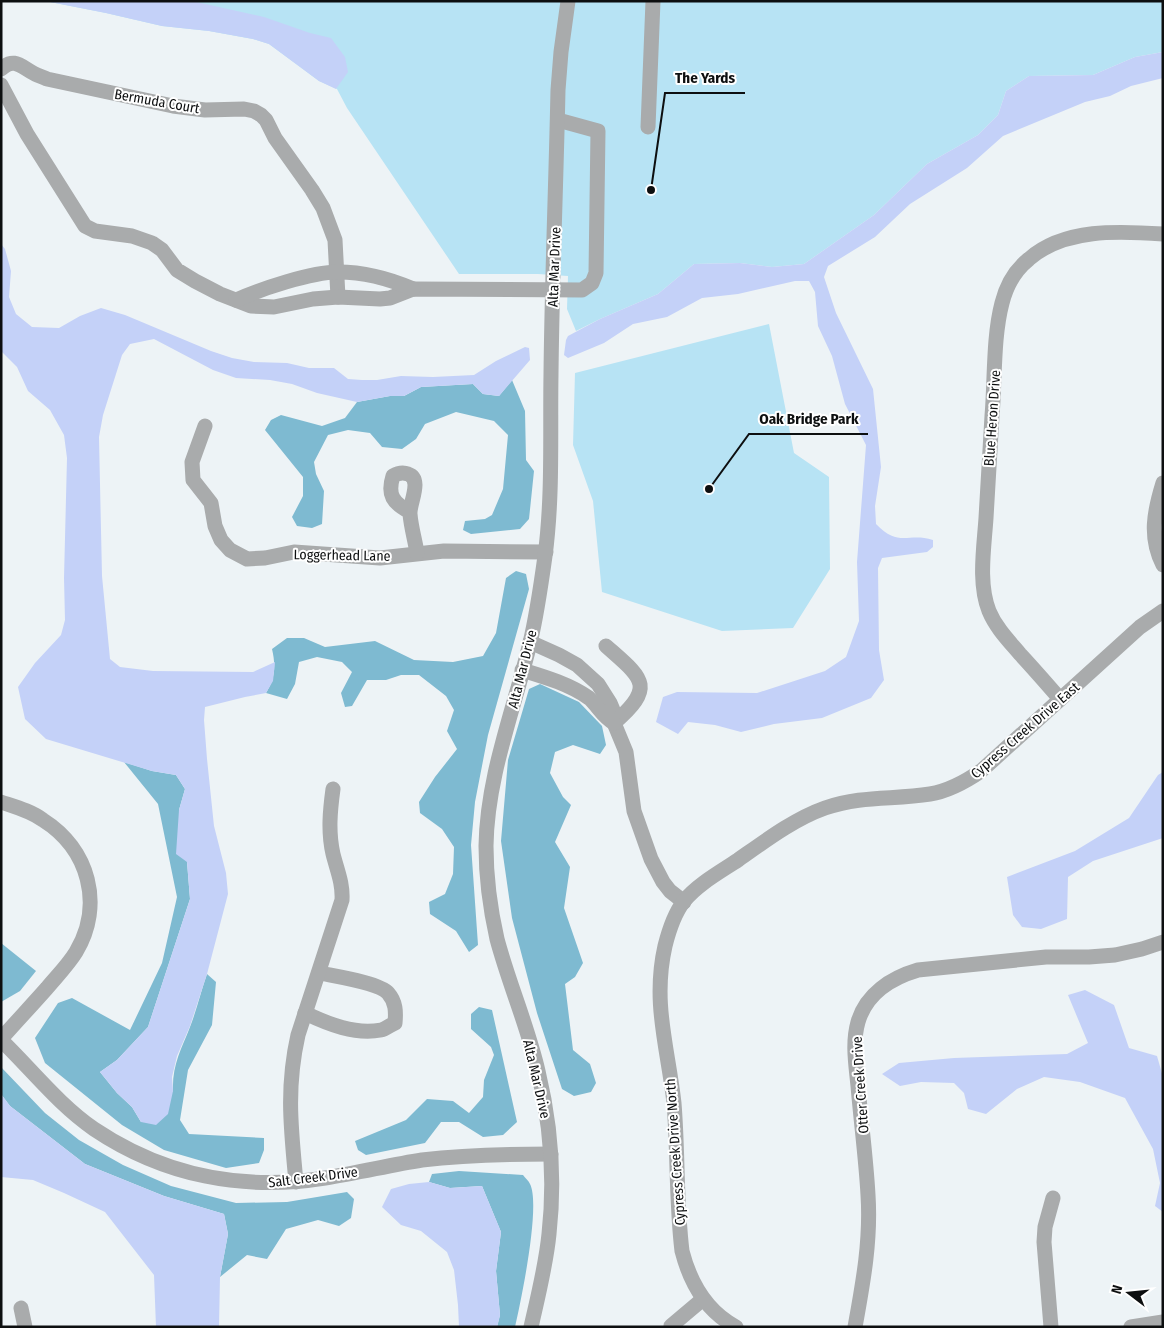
<svg xmlns="http://www.w3.org/2000/svg" width="1164" height="1328" viewBox="0 0 1164 1328" font-family="'Fira Sans Condensed',sans-serif">
	<rect width="100%" height="100%" fill="#edf3f6"/>
	<g fill="#b7e3f4">
		<polygon points="45,1 1163,1 1163,52 1135,57 1093,75 1029,76 1006,91 998,115 978,135 927,164 874,215 804,264 772,267 740,263 694,264 658,294 600,319 576,331 567,309 568,276 538,274 459,274 347,108 337,89 319,81 269,44 253,39 209,31 162,26 106,13"/>
		<polygon points="769,324 794,453 829,477 830,569 793,628 722,631 602,592 593,501 573,445 575,373"/>
	</g>
	<g fill="#7ebad1">
		<polygon points="512,380 525,411 526,460 534,471 529,519 520,529 471,534 463,530 465,521 485,519 492,515 503,489 508,435 494,421 456,412 425,424 416,439 402,449 382,447 370,433 348,430 328,435 314,462 316,474 324,491 322,524 312,528 297,526 292,517 303,496 303,477 265,430 271,420 281,415 322,426 345,418 357,402 390,396 404,396 421,387 473,384 483,394 499,396"/>
		<path d="M 516,571 L 526,574 L 529,589 L 488,735 L 475,802 L 471,845 L 478,945 L 469,952 L 456,931 L 430,914 L 429,902 L 445,894 L 453,874 L 454,847 L 442,829 L 420,813 L 419,802 L 435,777 L 457,749 L 447,731 L 454,710 L 446,696 L 419,675 L 401,675 L 386,680 L 367,680 L 352,706 L 345,707 L 341,693 L 352,672 L 342,662 L 317,657 L 299,662 L 295,684 L 287,699 L 266,693 C 275,679 276,666 272,649 L 287,638 L 304,638 L 325,647 L 375,641 L 414,660 L 453,662 L 483,656 L 496,633 L 506,578 Z"/>
		<polygon points="540,684 579,702 602,726 606,745 600,754 573,745 555,752 550,773 563,797 571,805 555,842 570,867 564,908 583,963 575,977 565,984 573,1050 590,1064 596,1083 591,1092 574,1096 562,1089 537,1013 512,918 501,841 508,760 529,689"/>
		<path d="M 124,762 L 152,771 L 176,775 L 185,789 L 179,810 L 187,862 L 190,899 L 148,1027 L 117,1060 L 100,1072 L 117,1093 L 132,1107 L 141,1122 L 173,1091 C 172,1065 181,1050 190,1027 C 197,1009 201,991 207,974 L 216,982 L 212,1025 L 188,1070 L 180,1120 L 189,1134 L 264,1138 L 264,1150 L 259,1163 L 226,1168 L 164,1150 L 122,1125 L 45,1063 L 35,1038 L 58,1003 L 72,998 L 130,1030 L 162,963 L 177,897 L 158,804 Z"/>
		<polygon points="1,943 36,971 20,991 1,1002"/>
		<polygon points="479,1007 492,1010 517,1122 503,1135 483,1137 459,1122 441,1122 425,1143 366,1155 358,1150 355,1141 406,1120 427,1099 453,1101 469,1113 483,1097 484,1080 494,1055 491,1047 471,1029 471,1014"/>
		<polygon points="1,1067 45,1113 79,1140 123,1165 171,1186 236,1203 287,1202 347,1192 354,1199 351,1218 339,1226 318,1220 286,1229 267,1259 247,1255 220,1277 228,1234 224,1214 164,1196 85,1164 10,1106 1,1094"/>
		<path d="M 459,1171 L 523,1175 C 525,1178 529,1181 530,1184 C 541,1205 521,1301 515,1327 L 497,1327 L 500,1315 L 496,1271 L 501,1232 L 482,1186 L 450,1188 L 429,1182 L 432,1174 Z"/>
	</g>
	<g fill="#c4d1f8">
		<polygon points="45,1 192,1 264,17 310,33 331,38 345,57 348,72 336,89 319,81 269,44 253,39 209,31 162,26 106,13"/>
		<path d="M 1163,52 L 1163,78 L 1131,86 L 1110,96 L 1085,102 L 1003,136 L 967,168 L 910,204 L 875,237 L 828,266 L 824,277 L 836,313 L 873,389 L 881,467 L 875,506 L 876,524 C 899,548 908,532 933,540 L 933,547 L 927,552 L 882,558 L 878,568 L 879,650 L 884,680 L 871,698 L 822,718 L 774,724 L 741,732 L 715,725 L 688,722 L 678,734 L 656,722 L 663,697 L 677,692 L 757,693 L 825,671 L 846,657 L 859,621 L 857,562 L 866,445 L 845,404 L 832,356 L 818,326 L 815,292 L 809,281 L 795,281 L 738,294 L 702,298 L 667,317 L 633,324 L 604,343 L 568,358 L 564,355 L 566,340 L 568,336 L 600,319 L 658,294 L 694,264 L 740,263 L 772,267 L 804,264 L 874,215 L 927,164 L 978,135 L 998,115 L 1006,91 L 1029,76 L 1093,75 L 1135,57 Z"/>
		<polygon points="1,244 5,249 11,271 9,297 16,314 32,327 59,328 80,316 101,308 125,315 211,351 232,358 254,362 287,363 309,368 334,368 348,379 362,380 377,380 401,376 433,377 474,375 496,361 525,347 529,348 530,360 499,396 483,394 473,384 421,387 404,396 390,396 357,402 317,393 292,384 270,380 236,378 213,370 154,339 130,344 122,355 103,415 99,437 102,576 110,659 120,667 153,671 253,672 275,662 273,681 266,693 245,697 205,707 204,720 207,759 214,826 226,873 228,894 207,974 190,1026 177,1056 172,1077 173,1091 168,1114 156,1125 141,1122 132,1107 117,1093 100,1072 117,1060 148,1027 190,899 187,862 176,854 179,810 185,789 176,775 152,771 46,739 25,719 18,687 35,663 61,635 65,620 64,578 67,458 64,435 50,410 28,391 17,367 1,351"/>
		<polygon points="1163,772 1163,838 1093,861 1068,877 1067,919 1041,929 1022,927 1013,915 1007,877 1075,851 1129,818 1158,775"/>
		<polygon points="1085,990 1114,1005 1129,1048 1157,1056 1163,1077 1163,1212 1155,1206 1160,1183 1153,1149 1125,1098 1080,1082 1044,1077 1017,1089 986,1114 968,1109 964,1093 954,1083 921,1082 900,1086 882,1074 899,1063 954,1058 1067,1054 1088,1043 1068,995"/>
		<polygon points="1,1094 10,1106 85,1164 164,1196 224,1214 228,1234 220,1277 219,1327 156,1327 154,1275 105,1212 64,1193 33,1180 1,1177"/>
		<polygon points="429,1182 450,1188 482,1186 501,1232 496,1271 500,1315 497,1327 459,1327 458,1305 454,1270 447,1252 421,1231 401,1225 382,1207 391,1189 409,1184"/>
	</g>
	<g fill="none" stroke-linecap="round" stroke-linejoin="round">
		<g stroke="#a9abac" stroke-width="15">
			<path d="M 1,69 C 15,56 22,68 35,74 C 39,76 43,77 47,79 L 173,106 L 205,110 L 244,109 L 254,111 L 261,115 L 266,120 L 275,138 L 312,190 L 323,208 L 335,240 L 338,297"/>
			<polyline points="1,85 27,134 85,226 95,231 132,236 152,243 162,250 177,270 195,281 220,294 251,306 274,307 313,299 338,297 380,299 390,298 413,289 582,290 592,283 596,273 598,131 558,120"/>
			<polyline points="648,127 653,1"/>
			<path d="M 236,300 C 261,289 311,272 338,272 C 363,272 390,279 413,289"/>
			<polyline points="205,426 192,462 193,480 211,503 215,526 221,540 230,550 247,559 265,558 294,552 380,558 444,551 546,552"/>
			<path d="M 1163,483 C 1154,512 1149,537 1163,565"/>
			<path d="M 410,512 C 393,503 387,495 393,476 C 398,473 403,472 408,474 C 423,479 409,504 410,514 C 411,527 415,540 417,553"/>
			<polyline points="530,642 559,655 577,665 598,684 610,703 615,715 614,723 626,752 634,811 651,859 663,882 670,891 684,902"/>
			<path d="M 606,646 C 642,678 657,686 614,723"/>
			<path d="M 522,670 C 545,677 569,684 589,698 C 598,706 603,717 614,723"/>
			<path d="M 1060,699 C 1047,684 1034,669 1020,654 C 1009,641 996,628 989,611 C 978,583 984,548 986,518 C 988,484 990,450 992,416 C 995,381 993,337 1002,303 C 1006,287 1015,270 1029,259 C 1064,228 1119,231 1163,234"/>
			<path d="M 1,802 C 16,807 31,811 43,820 C 89,849 104,905 76,952 C 68,965 57,976 47,988 C 32,1005 16,1022 1,1039"/>
			<path d="M 305,1013 C 328,1024 355,1035 381,1030 C 386,1029 390,1025 395,1023 C 396,1012 396,1002 388,993 C 380,983 334,976 320,973"/>
			<path d="M 1,1040 C 32,1070 59,1105 94,1129 C 164,1176 243,1191 325,1178 C 358,1173 390,1165 422,1160 C 465,1155 508,1154 551,1154"/>
			<path d="M 296,1182 C 291,1129 286,1088 298,1035 L 342,900 C 343,883 337,870 333,854 C 328,832 330,811 333,789"/>
			<polyline points="21,1308 25,1327"/>
			<polyline points="671,1326 703,1299"/>
			<path d="M 531,1327 C 538,1296 546,1265 549,1234 C 555,1180 551,1125 538,1071 C 528,1027 509,984 497,939 C 490,908 486,877 486,846 C 487,776 514,710 530,643 C 537,614 541,585 545,556 C 553,496 550,434 551,374 C 552,279 556,185 558,90 L 561,52 L 568,1"/>
			<path d="M 736,1327 C 706,1311 690,1282 682,1251 C 676,1202 678,1152 674,1103 C 668,1048 652,1003 665,946 C 669,930 674,914 684,901 C 698,884 720,872 738,860 C 765,841 794,819 825,808 C 863,795 893,800 930,794 C 949,791 965,782 981,771 L 1140,627 L 1163,611"/>
			<path d="M 855,1327 C 863,1283 871,1240 868,1195 C 866,1159 861,1122 858,1086 C 856,1065 852,1043 858,1022 C 866,994 891,978 918,970 L 1046,957 L 1089,957 L 1115,955 L 1142,949 L 1163,942"/>
			<polyline points="1051,1327 1044,1242 1045,1227 1053,1198"/>
			<polyline points="1131,1327 1163,1322"/>
		</g>
	</g>
	<g text-anchor="middle" stroke-width="4" stroke-linejoin="round" paint-order="stroke">
		<g font-size="14" fill="#0d0f10" stroke="#fff">
			<text transform="translate(157 101) rotate(10)" y="5">Bermuda Court</text>
			<text transform="translate(554 267) rotate(-88)" y="5">Alta Mar Drive</text>
			<text transform="translate(992 418) rotate(-86)" y="5">Blue Heron Drive</text>
			<text transform="translate(342 555) rotate(1)" y="5">Loggerhead Lane</text>
			<text transform="translate(522 669) rotate(-76)" y="5">Alta Mar Drive</text>
			<text transform="translate(1025 730) rotate(-41)" y="5">Cypress Creek Drive East</text>
			<text transform="translate(537 1079) rotate(77)" y="5">Alta Mar Drive</text>
			<text transform="translate(860 1085) rotate(-94)" y="5">Otter Creek Drive</text>
			<text transform="translate(675 1152) rotate(-94)" y="5">Cypress Creek Drive North</text>
			<text transform="translate(313 1177) rotate(-7)" y="5">Salt Creek Drive</text>
		</g>
	</g>
	<path fill="none" stroke="#0d0f10" stroke-width="2" d="M651 190L665 93H745M709 489L749 434H868"/>
	<g fill="#0d0f10" stroke="#fff" stroke-width="2">
		<circle cx="651" cy="190" r="5"/>
		<circle cx="709" cy="489" r="5"/>
	</g>
	<g font-size="15" text-anchor="middle" font-weight="bold" fill="#0d0f10" stroke="#fff" stroke-width="4" stroke-linejoin="round" paint-order="stroke">
		<text x="705" y="83">The Yards</text>
		<text x="809" y="424">Oak Bridge Park</text>
	</g>
	<rect width="1164" height="1328" fill="none" stroke="#0d0f10" stroke-width="5"/>
	<g transform="translate(1129 1293) rotate(286)" stroke="#ffffff" stroke-width="4" paint-order="stroke">
	<path d="M0-4L9 19L0 12L-9 19Z" fill="#0d0f10"/>
	<text y="-8" font-size="14" font-weight="bold" text-anchor="middle" fill="#0d0f10">N</text>
	</g>
</svg>
